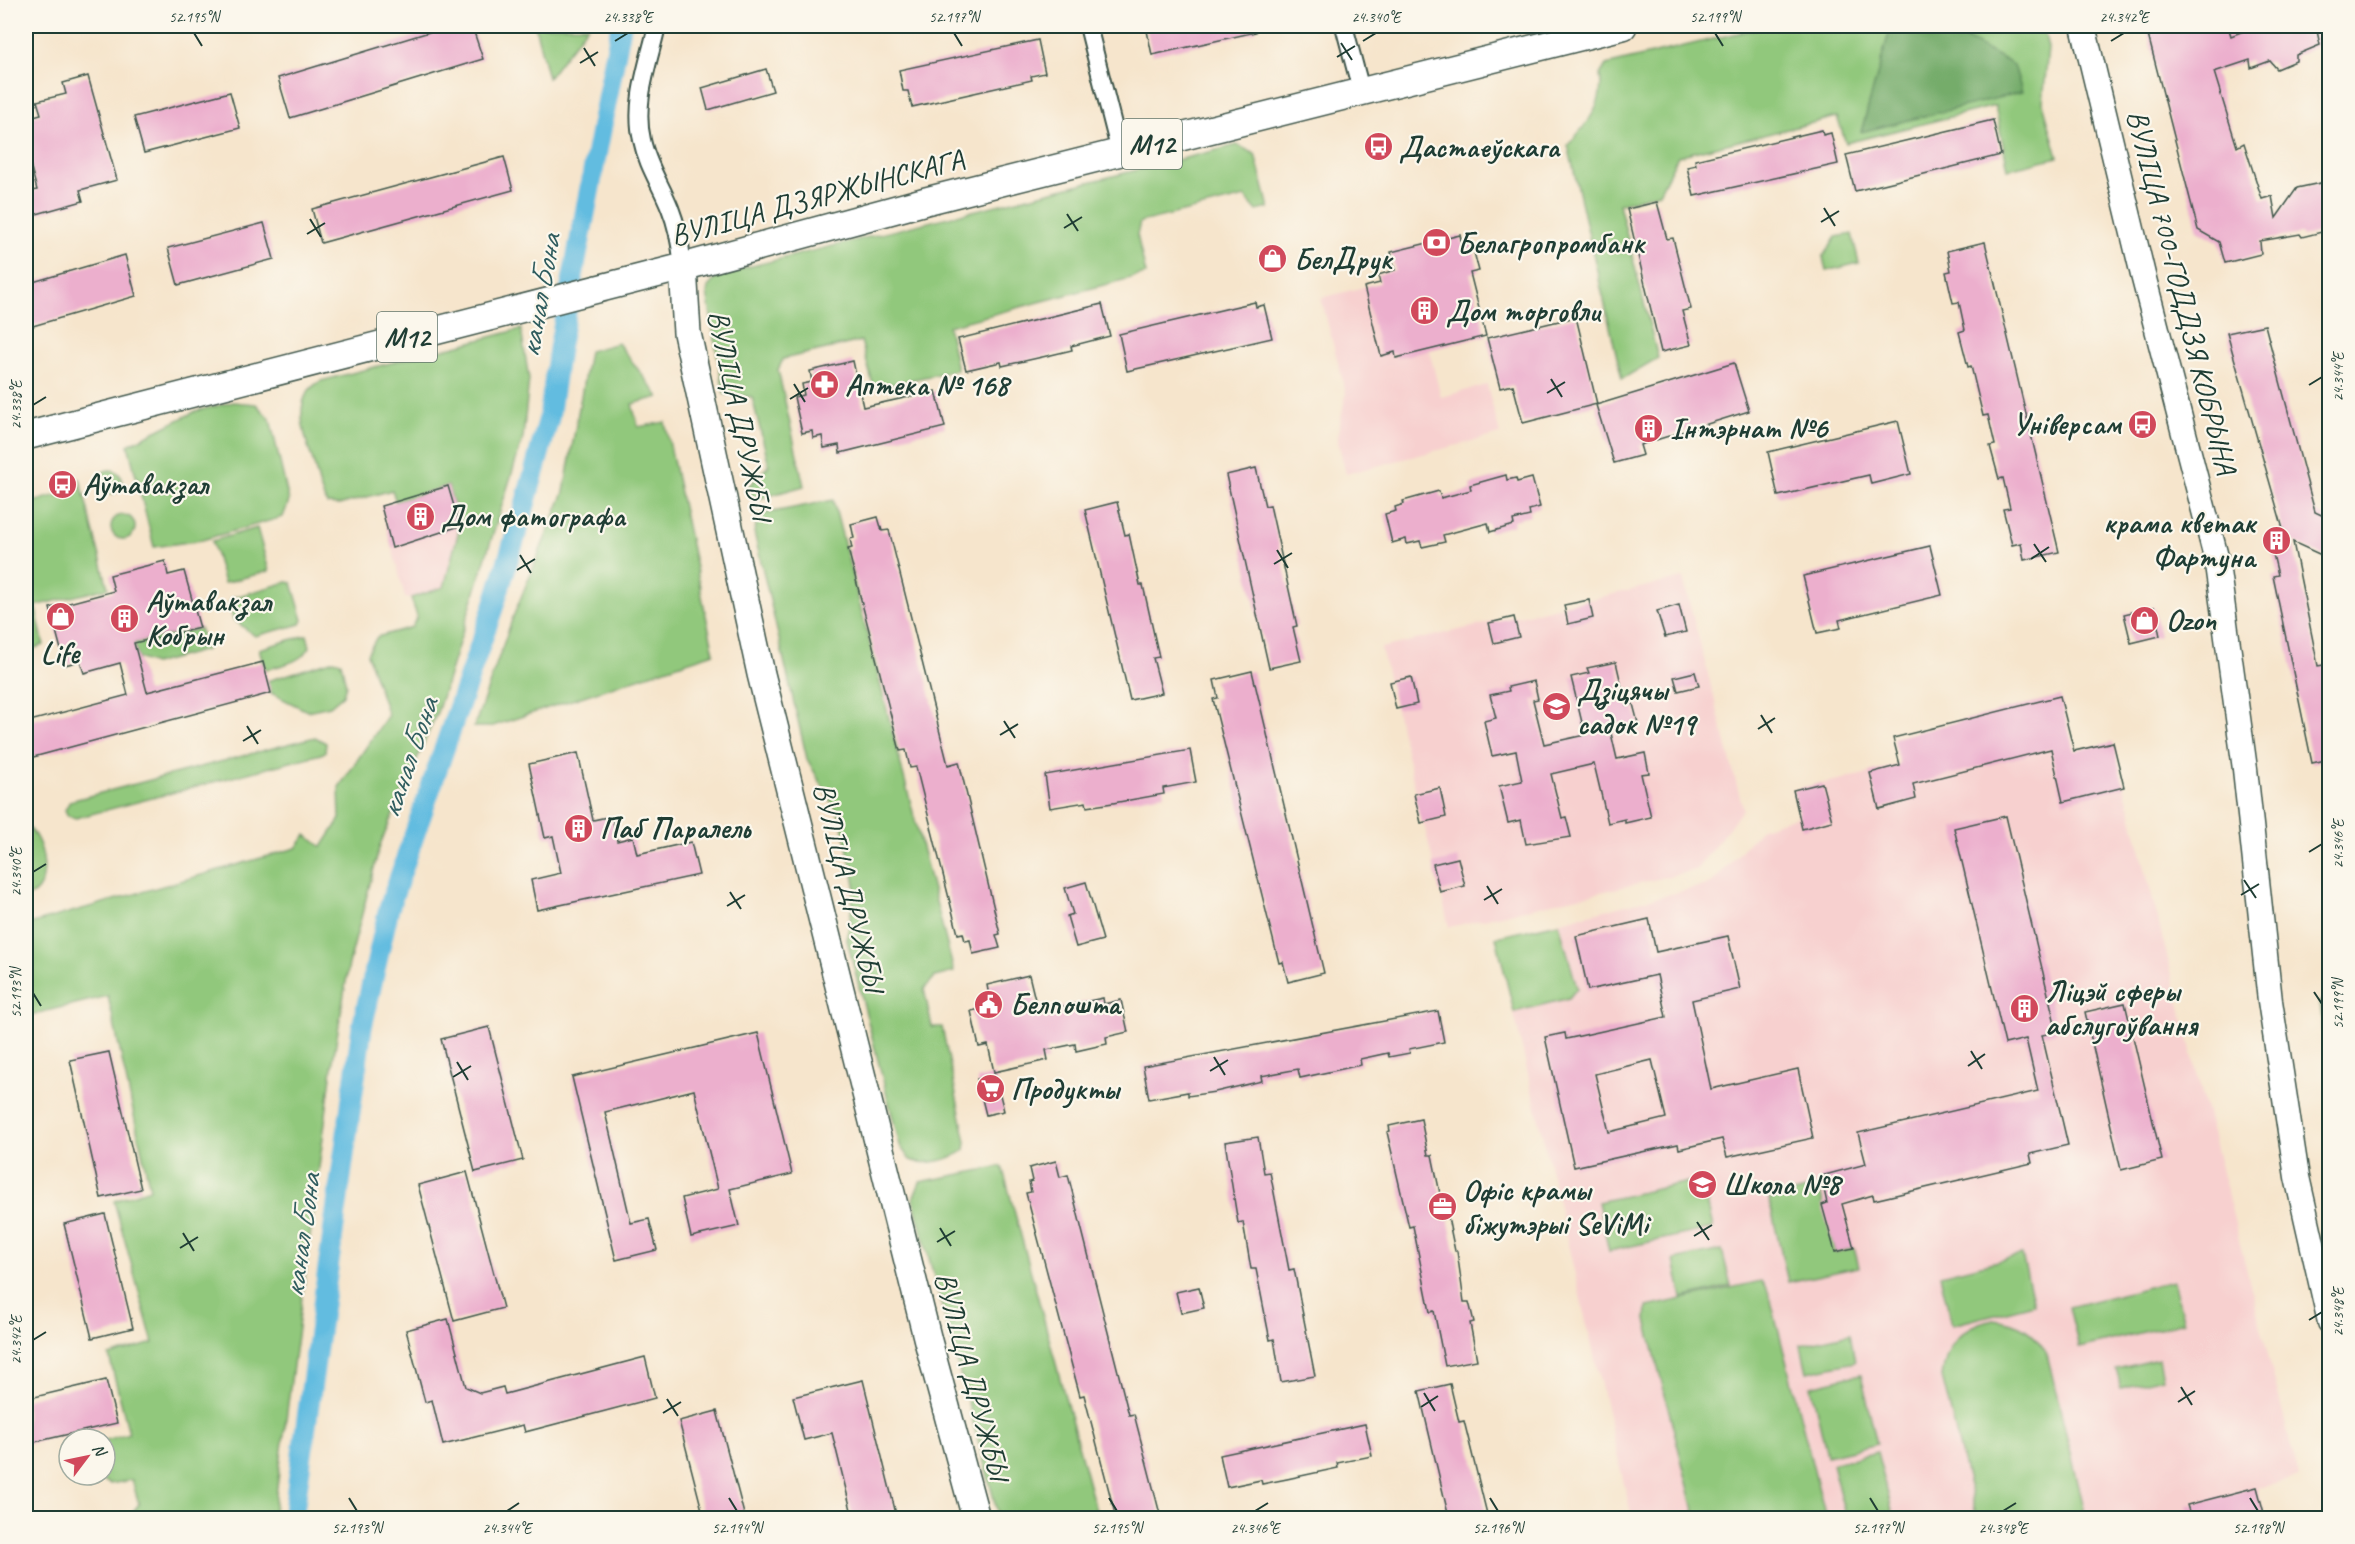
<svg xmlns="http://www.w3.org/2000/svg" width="2355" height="1544" viewBox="0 0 2355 1544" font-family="Caveat,sans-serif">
	<rect width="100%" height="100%" fill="#fbf7ec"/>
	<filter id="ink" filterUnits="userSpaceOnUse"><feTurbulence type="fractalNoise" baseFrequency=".0167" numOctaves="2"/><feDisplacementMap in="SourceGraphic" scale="12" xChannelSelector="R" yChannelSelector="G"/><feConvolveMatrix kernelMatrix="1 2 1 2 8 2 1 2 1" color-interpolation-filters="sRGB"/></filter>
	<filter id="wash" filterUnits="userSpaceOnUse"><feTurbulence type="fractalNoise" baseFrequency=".008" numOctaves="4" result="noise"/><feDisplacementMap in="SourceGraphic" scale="24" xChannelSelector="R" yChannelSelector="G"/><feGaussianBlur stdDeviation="1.35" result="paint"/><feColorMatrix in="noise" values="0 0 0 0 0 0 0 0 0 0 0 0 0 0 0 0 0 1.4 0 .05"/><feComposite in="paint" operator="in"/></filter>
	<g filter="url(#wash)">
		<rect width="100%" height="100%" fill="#f6e5cc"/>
		<g fill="#f7d0cf">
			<polygon points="1364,287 1381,355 1395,352 1396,358 1429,350 1441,397 1487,385 1500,434 1346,474 1337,437 1346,393 1321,298"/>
			<polygon points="448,486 460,526 444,588 411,598 405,597 381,506"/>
			<polygon points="1683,578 1743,809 1696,870 1449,927 1381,648"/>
			<polygon points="2113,742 2299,1477 2188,1504 2191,1518 1632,1518 1496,937 1711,884 1762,828 1799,816 1793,790 1870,773 1880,809 1916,799 1913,784 2072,744 2075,751"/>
		</g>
		<g fill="#91c87b" stroke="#588258" stroke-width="1.5">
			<polygon points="535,26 588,26 548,78"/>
			<path d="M 1767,26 L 2043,26 L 2048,48 L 2043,103 L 2058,157 L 2008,169 L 1995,106 L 1846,143 L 1837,117 L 1678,156 L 1659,193 L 1619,204 L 1658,358 L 1622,379 L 1568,145 C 1587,124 1605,104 1600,75 L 1606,65 Z"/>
			<polygon points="1237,145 1255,154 1269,208 1257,211 1245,197 1140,222 1137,235 1146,274 948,326 957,370 874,388 861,341 783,359 778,370 804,486 758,499 745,490 769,465 752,397 724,394 707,293 708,287 720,274"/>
			<polygon points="1852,234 1859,263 1826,271 1823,257 1836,237"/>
			<path d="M 521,329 L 529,379 L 523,438 L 438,710 L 380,845 L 349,964 L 333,1061 L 273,1518 L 128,1518 L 139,1504 L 132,1480 L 110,1484 L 93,1475 L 105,1475 L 105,1440 L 129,1433 L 109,1356 L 153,1343 L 114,1201 L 150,1189 L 108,996 L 26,1016 L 26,925 L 296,848 L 306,835 L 322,847 L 340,819 L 339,787 L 388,715 L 367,654 L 377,637 L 412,627 L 417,616 L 411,598 L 444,587 L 460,526 L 448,486 L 396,502 L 392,490 L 339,505 L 327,504 C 321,494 318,480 315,468 C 307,442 287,398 321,381 Z"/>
			<polygon points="618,343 659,397 632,404 638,427 665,422 714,653 490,727 474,727 513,617 564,492 589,351"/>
			<polygon points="233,402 256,404 270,419 289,501 283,517 202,540 154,547 128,445 196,411"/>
			<circle cx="110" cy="482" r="12"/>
			<polygon points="80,479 108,588 35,606 44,645 26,651 26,504 71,491 69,482"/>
			<path d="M 833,500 L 954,972 L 935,977 L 924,989 L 932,1027 L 942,1027 L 966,1142 L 965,1150 C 951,1160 926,1166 910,1160 L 900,1146 L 847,940 L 855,884 L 841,819 L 807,759 L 754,532 L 759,517 L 763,514 Z"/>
			<circle cx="123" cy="527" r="12"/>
			<polygon points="257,528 269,571 224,583 212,541"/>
			<polygon points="287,582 292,583 303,620 301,624 255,636 233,619 229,602 232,598"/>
			<polygon points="200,628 206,650 154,664 138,658 134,643"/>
			<path d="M 307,635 L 310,647 C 301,663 281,665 265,670 L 259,649 Z"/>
			<polygon points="334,660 341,662 346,685 343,695 330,706 307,711 271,693 267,681"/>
			<polygon points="315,737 326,743 325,752 321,754 76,818 68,816 65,810 70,801"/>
			<path d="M 26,826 C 45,837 54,891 26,897 Z"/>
			<polygon points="1559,923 1577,988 1569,998 1514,1012 1496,937"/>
			<polygon points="1002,1166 1098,1518 999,1518 913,1199 920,1182"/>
			<polygon points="1702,1179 1713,1228 1609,1251 1598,1202"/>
			<polygon points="1819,1187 1835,1252 1854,1248 1859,1267 1788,1282 1769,1199"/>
			<polygon points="1722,1250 1731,1286 1682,1298 1674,1260"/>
			<polygon points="2022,1255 2034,1304 1952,1325 1940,1275"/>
			<polygon points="1761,1281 1769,1293 1826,1518 1696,1518 1646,1320 1647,1307"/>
			<polygon points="2173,1281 2184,1322 2079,1348 2069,1307"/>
			<path d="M 1993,1319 C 2019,1322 2034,1331 2047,1354 L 2084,1508 L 2082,1518 L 1977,1518 L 1942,1377 C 1946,1344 1961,1327 1993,1319 Z"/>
			<polygon points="1850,1334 1855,1362 1807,1372 1801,1345"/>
			<polygon points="2159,1359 2163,1378 2121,1388 2116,1369"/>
			<polygon points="1861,1374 1877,1444 1827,1456 1811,1386"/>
			<polygon points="1877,1452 1894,1518 1846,1518 1832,1464"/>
		</g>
		<g fill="#74ac6b" stroke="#4a7450" stroke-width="1.5">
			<polygon points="1891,26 1944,26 2014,65 2022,92 1861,132"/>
			<polygon points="2329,999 2330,999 2329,1081 2320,1002"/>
		</g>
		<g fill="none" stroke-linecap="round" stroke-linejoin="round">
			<polyline stroke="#62bce0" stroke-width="21" points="293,1518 362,1027 389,908 493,608 523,512 549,418 559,349 621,26"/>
		</g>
		<g id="blocks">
			<g fill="#ecafcd" fill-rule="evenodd">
				<polygon points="449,26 472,26 483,59 290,118 278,78"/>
				<polygon points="1146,26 1256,26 1256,32 1152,55"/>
				<polygon points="2154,26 2228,26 2231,36 2256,26 2316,26 2320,45 2296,55 2296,61 2277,69 2270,61 2251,68 2250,60 2214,72 2237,147 2244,143 2262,199 2272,196 2276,218 2297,188 2330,181 2330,230 2302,237 2300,234 2260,241 2261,254 2225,263 2219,242 2198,230 2147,31"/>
				<polygon points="1038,40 1045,73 1031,76 1032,80 912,107 908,91 903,91 899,70"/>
				<polygon points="766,69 773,91 708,110 702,88"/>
				<polygon points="88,76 117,180 80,190 83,201 26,217 26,193 37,190 26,149 26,118 41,114 37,101 66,94 63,83"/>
				<polygon points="230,92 240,128 144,153 134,117"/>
				<polygon points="1993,120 2001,155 1855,191 1846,155"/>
				<polygon points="1822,130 1823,135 1831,133 1838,164 1694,196 1687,167 1696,165 1695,160"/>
				<polygon points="504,157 513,190 321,243 312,209"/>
				<polygon points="1657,202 1667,239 1673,238 1691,309 1682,311 1691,345 1661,352 1627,209"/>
				<polygon points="264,223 274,259 178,285 168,248"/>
				<polygon points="1460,235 1462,244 1471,241 1479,271 1470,273 1486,336 1396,358 1395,352 1381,356 1364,287 1380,283 1378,275 1395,270 1391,252"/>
				<polygon points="1985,242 2059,552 2024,560 2021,543 2012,545 2003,509 2010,508 2003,478 1999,479 1990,446 1995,445 1988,415 1983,416 1971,366 1968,367 1959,332 1965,330 1959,302 1953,303 1946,272 1951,271 1947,251"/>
				<polygon points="125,255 136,296 26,328 26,284"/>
				<polygon points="1255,302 1256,307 1264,305 1272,338 1127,371 1119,334"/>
				<polygon points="1102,304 1110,336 1071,346 1072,350 1051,355 1002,366 1001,362 966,370 958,339"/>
				<polygon points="1576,317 1597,404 1523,423 1513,385 1500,388 1487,338"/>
				<polygon points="2265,325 2315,512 2330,519 2330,559 2293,542 2318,666 2330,664 2330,759 2312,763 2273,576 2278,575 2268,533 2283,529 2227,333"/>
				<polygon points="853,361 863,407 936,391 945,427 840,453 839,445 824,448 822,436 813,438 812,431 802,433 794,397 804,395 802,384 812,382 810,371"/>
				<polygon points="1734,363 1749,411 1640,445 1643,455 1614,463 1596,405"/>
				<polygon points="1898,421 1911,474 1871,484 1869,475 1778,496 1768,452"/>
				<polygon points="1256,468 1265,506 1270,505 1297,626 1293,627 1301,661 1269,668 1226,475"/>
				<polygon points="1506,475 1507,480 1516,478 1517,482 1532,478 1540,507 1529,510 1530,516 1513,520 1514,525 1490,532 1488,523 1443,535 1445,542 1422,547 1420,541 1407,544 1406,539 1392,543 1385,514 1396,511 1395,507 1404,504 1403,501 1439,491 1441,498 1471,490 1470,485"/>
				<polygon points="448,486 460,526 392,548 381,506"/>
				<polygon points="1117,502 1125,535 1129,534 1140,585 1143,585 1159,657 1153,658 1162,693 1130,700 1085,510"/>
				<polygon points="878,517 882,531 889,530 948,765 959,762 1000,934 996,935 1000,948 973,954 970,940 965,941 963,933 958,934 916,767 910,768 906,750 900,751 848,549 852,548 850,539 854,538 851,524"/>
				<polygon points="1930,546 1942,595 1839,620 1841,628 1817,633 1803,576"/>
				<polygon points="165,561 168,575 184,571 200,628 134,643 147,692 263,662 271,693 26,759 26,722 128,695 120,663 84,673 80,661 65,665 50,608 114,591 110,575"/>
				<polygon points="1589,600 1593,618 1568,624 1564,605"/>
				<polygon points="1679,605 1686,632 1665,637 1657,611"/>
				<polygon points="2154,607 2160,636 2131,643 2124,614"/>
				<polygon points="1514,617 1519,637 1494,643 1489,623"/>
				<polygon points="1616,662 1626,705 1633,704 1638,723 1610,729 1617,759 1645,753 1649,773 1641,774 1651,817 1625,823 1625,819 1608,823 1594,764 1551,774 1562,818 1566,817 1571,837 1526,844 1521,820 1508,823 1499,786 1522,781 1516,751 1492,756 1484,721 1496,718 1490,695 1509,691 1508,687 1534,681 1538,699 1533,700 1544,744 1585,735 1571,677 1589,673 1587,668"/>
				<polygon points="1252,671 1324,973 1288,982 1283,962 1279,963 1213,699 1218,698 1214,680"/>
				<polygon points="1695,672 1699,686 1678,691 1674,677"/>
				<polygon points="1411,677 1417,704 1396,709 1390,682"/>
				<polygon points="2060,696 2074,751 2113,742 2124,787 2063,802 2051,749 1913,784 1916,799 1879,809 1870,773 1900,765 1893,738"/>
				<polygon points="1190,750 1196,782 1163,788 1164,794 1113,803 1087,807 1086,802 1050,808 1045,775"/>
				<polygon points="578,753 593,820 612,816 617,841 633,837 637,854 691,842 699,875 537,910 531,880 561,873 553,836 545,838 529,764"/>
				<polygon points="1822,783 1832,821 1802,829 1793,790"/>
				<polygon points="1440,788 1446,817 1421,823 1414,794"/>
				<polygon points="2006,816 2057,1032 2042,1035 2068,1145 2030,1154 2032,1163 1874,1200 1873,1195 1842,1204 1854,1248 1835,1252 1822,1205 1827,1203 1821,1176 1866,1164 1858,1133 2038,1091 2026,1039 2005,1044 1954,828"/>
				<polygon points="1458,858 1465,886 1440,892 1433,864"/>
				<polygon points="1086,882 1103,940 1076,947 1067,916 1073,914 1065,888"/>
				<path d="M 1649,919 L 1656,952 L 1728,936 L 1740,989 L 1692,1000 L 1711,1089 L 1798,1069 L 1813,1138 L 1727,1157 L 1722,1139 L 1679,1149 L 1678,1144 L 1574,1167 L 1545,1037 L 1565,1033 L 1566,1039 L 1666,1017 L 1657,975 L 1588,990 L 1576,936 ZM 1652,1060 L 1666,1118 L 1609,1132 L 1595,1074 Z"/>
				<polygon points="1029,975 1038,1012 1103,998 1104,1004 1121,1000 1128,1032 1106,1037 1107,1044 1076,1051 1075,1044 1046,1050 1048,1060 994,1072 988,1045 979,1047 971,1011 981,1009 979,998 989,996 987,985"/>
				<polygon points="2125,1003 2162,1160 2121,1170 2085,1012"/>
				<polygon points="1438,1011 1444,1042 1409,1049 1410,1053 1389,1057 1388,1053 1360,1059 1361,1065 1300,1078 1298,1069 1261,1076 1262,1081 1215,1092 1188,1096 1188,1092 1149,1099 1143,1066"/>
				<polygon points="489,1027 523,1160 475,1172 441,1039"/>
				<polygon points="758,1033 792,1174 730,1189 739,1226 691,1237 682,1198 718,1189 694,1090 605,1112 631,1223 649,1219 657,1250 616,1260 572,1077"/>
				<polygon points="109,1052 141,1189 101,1198 70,1060"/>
				<polygon points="995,1075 1004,1111 986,1115 977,1079"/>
				<polygon points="1421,1119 1428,1155 1432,1155 1442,1203 1445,1203 1455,1251 1457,1251 1464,1302 1469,1302 1474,1322 1470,1323 1477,1360 1445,1366 1434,1311 1430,1312 1413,1226 1409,1227 1387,1132 1390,1131 1389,1126"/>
				<polygon points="1258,1137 1264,1173 1270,1172 1289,1270 1294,1269 1315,1376 1281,1382 1274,1339 1270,1340 1256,1269 1251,1269 1243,1222 1238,1223 1225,1142"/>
				<polygon points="1056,1161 1060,1177 1068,1175 1129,1415 1134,1414 1161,1518 1116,1518 1084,1395 1080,1396 1026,1193 1031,1192 1029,1182 1032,1181 1029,1168"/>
				<polygon points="467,1172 503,1308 454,1321 418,1185"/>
				<polygon points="105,1214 133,1328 92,1338 64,1224"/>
				<polygon points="1199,1287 1204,1308 1181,1313 1176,1292"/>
				<polygon points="448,1319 466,1387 480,1393 503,1387 505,1394 645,1357 655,1398 525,1432 523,1425 443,1445 432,1400 425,1402 406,1330"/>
				<polygon points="106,1380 117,1423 26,1444 26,1399"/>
				<polygon points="863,1380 897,1518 853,1518 832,1433 804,1440 793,1397"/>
				<polygon points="1450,1384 1459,1422 1464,1421 1488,1518 1449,1518 1419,1391"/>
				<polygon points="717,1411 745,1518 704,1518 679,1421"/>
				<polygon points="1365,1424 1372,1456 1337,1463 1338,1468 1287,1479 1262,1484 1261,1480 1227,1487 1220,1455"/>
				<polygon points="2257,1487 2264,1513 2241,1518 2191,1518 2187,1505"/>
			</g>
		</g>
	</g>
	<g filter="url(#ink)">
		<use href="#blocks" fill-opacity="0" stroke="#3f564b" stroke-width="1.5"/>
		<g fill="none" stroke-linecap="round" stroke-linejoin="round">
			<defs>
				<g id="street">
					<path d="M 657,26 C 649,62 633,102 642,140 C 647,165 661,185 670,208 C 678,228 681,247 683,267"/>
					<polyline points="1088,26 1120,152"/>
					<polyline points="1344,26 1361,90"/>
				</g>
				<polyline id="secondary" points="2083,26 2143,275 2216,557 2245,769 2270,1001 2297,1177 2330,1322"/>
				<g id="primary">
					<polyline points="683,267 687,333 761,674 928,1341 976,1518"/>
					<polyline points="26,436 683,267 926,201 1623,26"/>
				</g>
			</defs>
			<use href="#street" stroke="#3f564b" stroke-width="20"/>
			<use href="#secondary" stroke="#3f564b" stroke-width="27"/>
			<use href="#primary" stroke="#3f564b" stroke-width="30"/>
			<use href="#street" stroke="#fff" stroke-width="16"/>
			<use href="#secondary" stroke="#fff" stroke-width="24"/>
			<use href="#primary" stroke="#fff" stroke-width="27"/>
		</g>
	</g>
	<path fill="none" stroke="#1f3d34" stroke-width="2" d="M 194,33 L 202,46M 954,33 L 962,46M 1715,33 L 1723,46M 615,41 L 628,33M 1363,41 L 1376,33M 2111,41 L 2124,33M 1341,43 L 1352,60M 584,48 L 595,66M 1337,57 L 1355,46M 580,63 L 598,52M 1824,208 L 1835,226M 1067,214 L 1078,231M 310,219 L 321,237M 1821,222 L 1839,211M 1064,228 L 1082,217M 307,234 L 325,223M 1551,379 L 1562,397M 794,384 L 805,402M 2309,385 L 2322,377M 1547,393 L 1565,382M 790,399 L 808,388M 33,405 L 46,397M 2034,544 L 2046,562M 1277,550 L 1288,568M 520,555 L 531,573M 2031,559 L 2049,547M 1274,564 L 1292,553M 517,570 L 535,559M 1761,715 L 1772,733M 1004,721 L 1015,738M 247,726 L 258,744M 1758,729 L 1775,718M 1000,735 L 1018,724M 243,741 L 261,730M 2309,852 L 2322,844M 33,872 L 46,864M 2244,880 L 2256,898M 1487,886 L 1498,904M 730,892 L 741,909M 2241,895 L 2259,884M 1484,900 L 1502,889M 727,906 L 745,895M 2314,992 L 2322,1004M 33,993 L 41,1006M 1971,1051 L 1982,1069M 1214,1057 L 1225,1075M 457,1062 L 468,1080M 1968,1066 L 1985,1054M 1210,1071 L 1228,1060M 453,1077 L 471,1066M 1697,1222 L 1709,1240M 940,1228 L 951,1246M 183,1233 L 194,1251M 1694,1236 L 1712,1225M 937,1242 L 955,1231M 180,1248 L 198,1237M 2309,1320 L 2322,1312M 33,1340 L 46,1332M 2181,1387 L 2192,1405M 1424,1393 L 1435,1411M 667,1399 L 678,1416M 2178,1402 L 2195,1391M 1421,1407 L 1438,1396M 663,1413 L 681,1402M 349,1498 L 357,1511M 729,1498 L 737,1511M 1109,1498 L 1117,1511M 1490,1498 L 1498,1511M 1870,1498 L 1878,1511M 2250,1498 L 2258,1511M 507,1511 L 519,1503M 1255,1511 L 1268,1503M 2003,1511 L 2016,1503"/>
	<defs>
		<symbol id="bus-disc" viewBox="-11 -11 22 22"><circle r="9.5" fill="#d1495b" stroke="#fbf7ec"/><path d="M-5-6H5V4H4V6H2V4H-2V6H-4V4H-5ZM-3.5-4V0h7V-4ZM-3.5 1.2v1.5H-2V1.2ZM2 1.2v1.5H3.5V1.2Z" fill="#fff"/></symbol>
		<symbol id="bank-disc" viewBox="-11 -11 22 22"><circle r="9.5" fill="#d1495b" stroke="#fbf7ec"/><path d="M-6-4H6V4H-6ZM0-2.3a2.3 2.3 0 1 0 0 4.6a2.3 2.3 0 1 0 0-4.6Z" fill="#fff"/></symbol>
		<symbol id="shop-disc" viewBox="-11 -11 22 22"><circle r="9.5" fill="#d1495b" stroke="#fbf7ec"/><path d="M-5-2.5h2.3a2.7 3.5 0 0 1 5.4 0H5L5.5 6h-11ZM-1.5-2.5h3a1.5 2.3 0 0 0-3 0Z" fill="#fff"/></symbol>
		<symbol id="building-disc" viewBox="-11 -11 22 22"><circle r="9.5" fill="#d1495b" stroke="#fbf7ec"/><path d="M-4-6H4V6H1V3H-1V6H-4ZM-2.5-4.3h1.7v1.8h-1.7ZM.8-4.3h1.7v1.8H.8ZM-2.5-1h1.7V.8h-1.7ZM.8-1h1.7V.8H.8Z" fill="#fff"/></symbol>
		<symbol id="pharmacy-disc" viewBox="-11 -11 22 22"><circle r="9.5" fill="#d1495b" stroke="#fbf7ec"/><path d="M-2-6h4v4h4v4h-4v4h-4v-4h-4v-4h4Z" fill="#fff"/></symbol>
		<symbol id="school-disc" viewBox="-11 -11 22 22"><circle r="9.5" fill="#d1495b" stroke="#fbf7ec"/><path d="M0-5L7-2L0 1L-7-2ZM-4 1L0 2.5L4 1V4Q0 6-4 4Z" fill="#fff"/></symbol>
		<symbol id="civic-disc" viewBox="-11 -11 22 22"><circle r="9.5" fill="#d1495b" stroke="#fbf7ec"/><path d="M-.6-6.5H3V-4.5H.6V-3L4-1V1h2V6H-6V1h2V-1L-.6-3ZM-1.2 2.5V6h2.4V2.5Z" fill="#fff"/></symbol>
		<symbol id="supermarket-disc" viewBox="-11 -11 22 22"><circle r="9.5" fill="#d1495b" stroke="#fbf7ec"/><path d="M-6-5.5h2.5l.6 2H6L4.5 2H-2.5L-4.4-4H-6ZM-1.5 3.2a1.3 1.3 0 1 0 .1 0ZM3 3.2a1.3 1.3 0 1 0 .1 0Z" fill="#fff"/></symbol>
		<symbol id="office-disc" viewBox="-11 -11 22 22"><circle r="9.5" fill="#d1495b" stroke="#fbf7ec"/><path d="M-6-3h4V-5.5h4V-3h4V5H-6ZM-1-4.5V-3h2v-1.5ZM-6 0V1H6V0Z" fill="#fff"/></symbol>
	</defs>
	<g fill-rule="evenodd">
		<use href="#bus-disc" x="1362" y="130" width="33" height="33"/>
		<use href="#bank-disc" x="1420" y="226" width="33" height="33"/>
		<use href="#shop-disc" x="1256" y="242" width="33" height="33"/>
		<use href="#building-disc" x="1408" y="294" width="33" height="33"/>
		<use href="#pharmacy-disc" x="808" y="368" width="33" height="33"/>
		<use href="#bus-disc" x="2126" y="408" width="33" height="33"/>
		<use href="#building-disc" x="1632" y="412" width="33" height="33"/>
		<use href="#bus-disc" x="46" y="468" width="33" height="33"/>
		<use href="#building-disc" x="404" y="500" width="33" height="33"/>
		<use href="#building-disc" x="2260" y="524" width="33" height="33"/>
		<use href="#shop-disc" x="44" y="600" width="33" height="33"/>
		<use href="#building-disc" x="108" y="602" width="33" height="33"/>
		<use href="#shop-disc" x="2128" y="604" width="33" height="33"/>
		<use href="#school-disc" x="1540" y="690" width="33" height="33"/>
		<use href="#building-disc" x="562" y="812" width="33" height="33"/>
		<use href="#civic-disc" x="972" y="988" width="33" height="33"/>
		<use href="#building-disc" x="2008" y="992" width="33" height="33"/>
		<use href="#supermarket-disc" x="974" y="1072" width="33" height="33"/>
		<use href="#school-disc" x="1686" y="1168" width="33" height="33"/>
		<use href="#office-disc" x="1426" y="1190" width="33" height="33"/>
	</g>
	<g text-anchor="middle" stroke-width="4.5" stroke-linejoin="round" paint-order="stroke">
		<g fill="#fbf7ec" stroke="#61756b" stroke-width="1.5">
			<rect x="1122" y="119" width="60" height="50" rx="4.5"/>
			<rect x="377" y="312" width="60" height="50" rx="4.5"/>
		</g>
		<g font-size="28" font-weight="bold" fill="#1f3d34">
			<text x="1152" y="154">М12</text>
			<text x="407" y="347">М12</text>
		</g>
		<g font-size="30" font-weight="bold" fill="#1f3d34" stroke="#fbf7ec" text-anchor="start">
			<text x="1399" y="157">Дастаеўскага</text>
			<text x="1457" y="253">Белагропромбанк</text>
			<text x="1294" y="269">БелДрук</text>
			<text x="1446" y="321">Дом торговли</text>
			<text x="845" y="395">Аптека № 168</text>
			<text x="2121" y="434" text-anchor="end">Універсам</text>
			<text x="1670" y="438">Інтэрнат №6</text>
			<text x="83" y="494">Аўтавакзал</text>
			<text x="441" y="526">Дом фатографа</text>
			<text x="2255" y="533" text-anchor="end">крама кветак<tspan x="2255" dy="34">Фартуна</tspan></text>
			<text x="146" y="611">Аўтавакзал<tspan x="146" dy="34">Кобрын</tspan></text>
			<text x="2166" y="630">Ozon</text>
			<text x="60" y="663" text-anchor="middle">Life</text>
			<text x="1577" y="700">Дзіцячы<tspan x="1577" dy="34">садок №19</tspan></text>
			<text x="600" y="838">Паб Паралель</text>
			<text x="2045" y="1001">Ліцэй сферы<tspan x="2045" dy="34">абслугоўвання</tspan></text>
			<text x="1010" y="1014">Белпошта</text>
			<text x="1011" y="1099">Продукты</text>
			<text x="1723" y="1194">Школа №8</text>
			<text x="1463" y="1200">Офіс крамы<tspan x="1463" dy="34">біжутэрыі SeViMi</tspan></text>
		</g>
		<g font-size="30" fill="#1f3d34" stroke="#fbf7ec">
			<text transform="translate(817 197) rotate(-15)" y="10">ВУЛІЦА ДЗЯРЖЫНСКАГА</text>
			<text transform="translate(2182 292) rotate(76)" y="10">ВУЛІЦА 700-ГОДДЗЯ КОБРЫНА</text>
			<text transform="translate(740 415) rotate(78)" y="10">ВУЛІЦА ДРУЖБЫ</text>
			<text transform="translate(849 887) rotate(76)" y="10">ВУЛІЦА ДРУЖБЫ</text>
			<text transform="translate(972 1376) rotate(75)" y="10">ВУЛІЦА ДРУЖБЫ</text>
		</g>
		<g font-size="32" font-style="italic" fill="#305d5f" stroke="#fbf7ec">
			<text transform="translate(539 296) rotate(-80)" y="11">канал Бона</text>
			<text transform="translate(408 758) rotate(-71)" y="11">канал Бона</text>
			<text transform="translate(301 1236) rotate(-82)" y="11">канал Бона</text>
		</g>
	</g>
	<rect width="2355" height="1544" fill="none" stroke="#fbf7ec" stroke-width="66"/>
	<g transform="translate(87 1457) rotate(58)"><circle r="28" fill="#fbf7ec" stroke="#a3ada2" stroke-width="1.5"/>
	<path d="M0-4.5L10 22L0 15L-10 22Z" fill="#d1495b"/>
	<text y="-9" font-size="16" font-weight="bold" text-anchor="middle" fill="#1f3d34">N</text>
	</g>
	<rect x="33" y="33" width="2289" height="1478" fill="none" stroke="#1f3d34" stroke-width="2"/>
	<g font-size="15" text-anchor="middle" fill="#1f3d34">
		<text x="194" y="22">52.195°N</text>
		<text x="628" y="22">24.338°E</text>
		<text x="954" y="22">52.197°N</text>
		<text x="1376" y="22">24.340°E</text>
		<text x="1715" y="22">52.199°N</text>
		<text x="2124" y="22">24.342°E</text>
		<text transform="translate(2338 377) rotate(-90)" y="5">24.344°E</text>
		<text transform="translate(16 405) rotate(-90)" y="5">24.338°E</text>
		<text transform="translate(2338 844) rotate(-90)" y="5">24.346°E</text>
		<text transform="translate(16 872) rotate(-90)" y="5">24.340°E</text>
		<text transform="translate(16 993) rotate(-90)" y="5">52.193°N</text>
		<text transform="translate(2338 1004) rotate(-90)" y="5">52.199°N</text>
		<text transform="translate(2338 1312) rotate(-90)" y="5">24.348°E</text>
		<text transform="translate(16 1340) rotate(-90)" y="5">24.342°E</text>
		<text x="357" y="1533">52.193°N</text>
		<text x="507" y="1533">24.344°E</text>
		<text x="737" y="1533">52.194°N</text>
		<text x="1117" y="1533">52.195°N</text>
		<text x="1255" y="1533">24.346°E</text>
		<text x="1498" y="1533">52.196°N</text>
		<text x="1878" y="1533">52.197°N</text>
		<text x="2003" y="1533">24.348°E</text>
		<text x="2258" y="1533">52.198°N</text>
	</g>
</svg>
